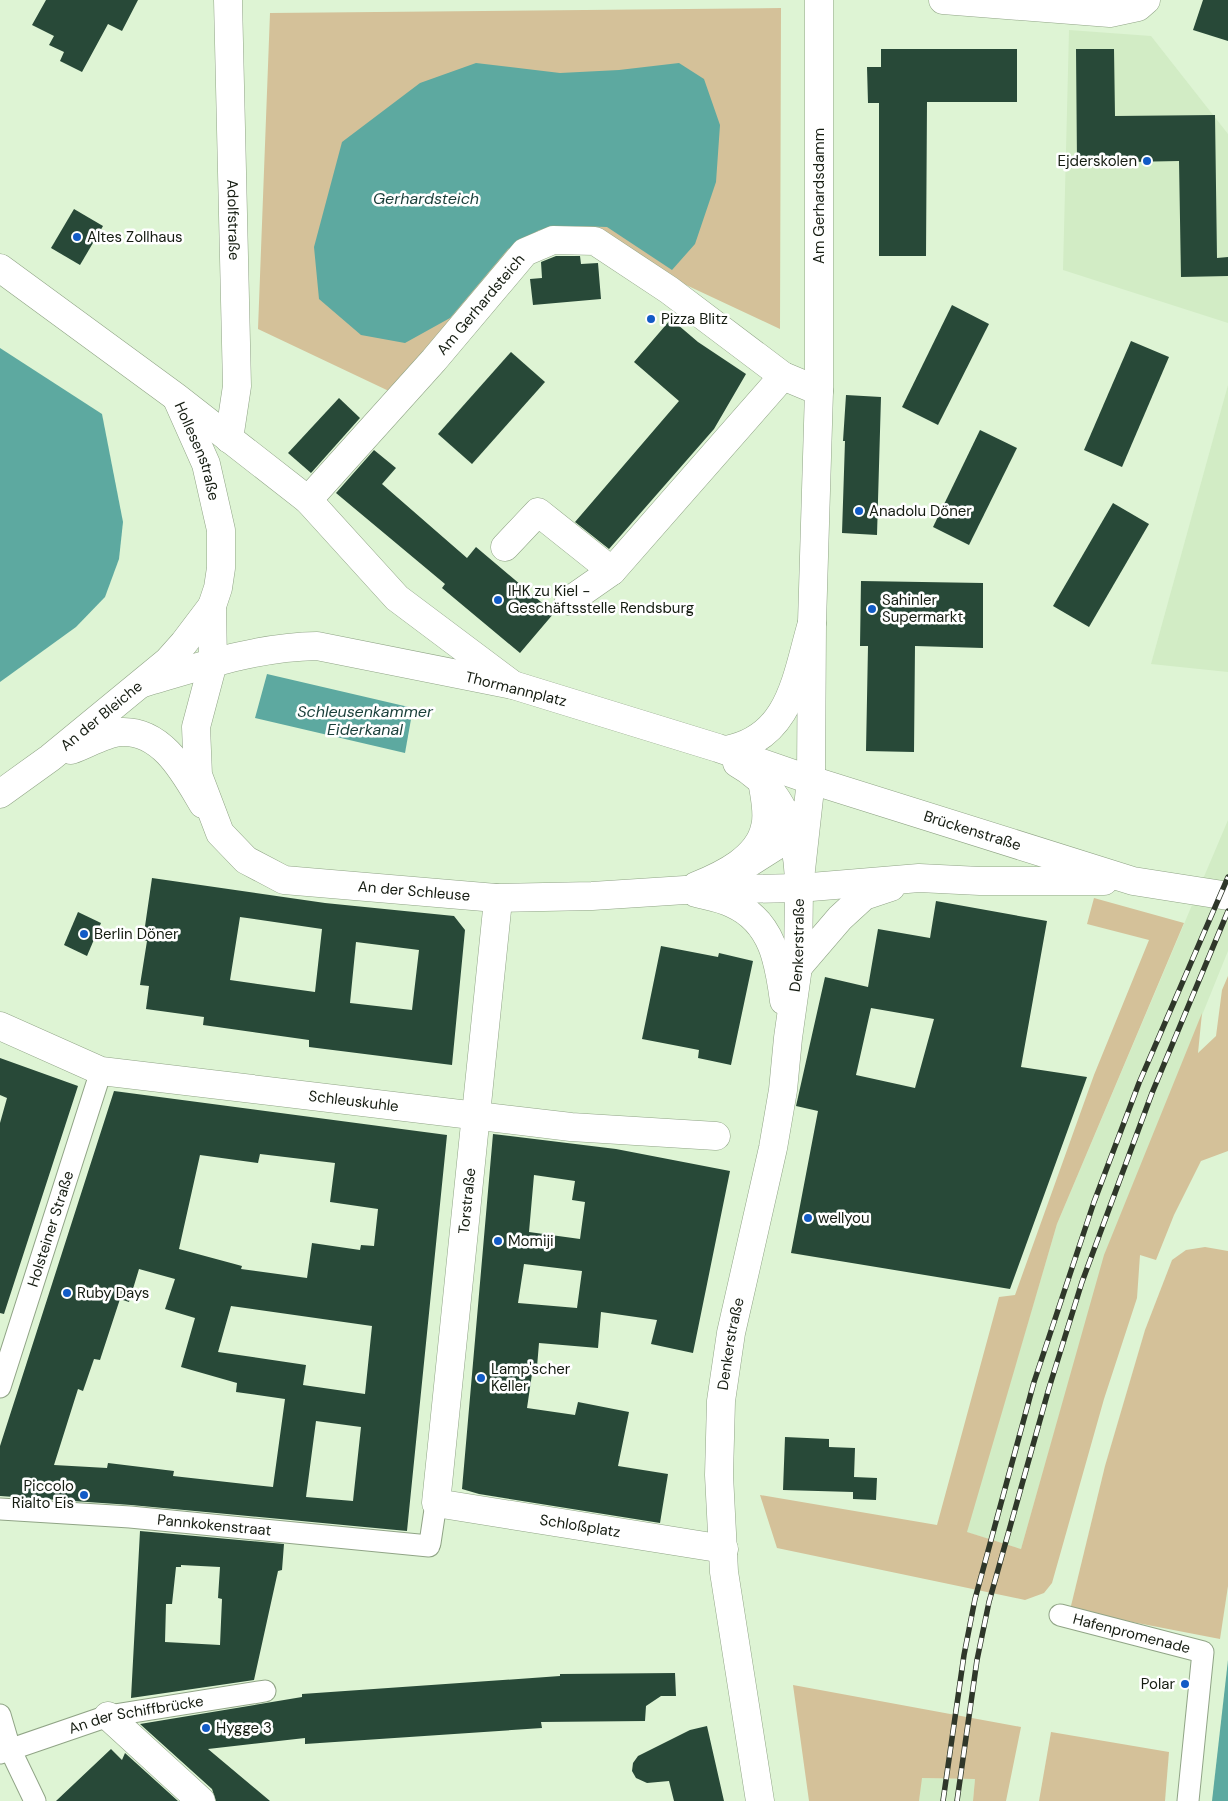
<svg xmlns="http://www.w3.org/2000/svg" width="1228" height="1801" viewBox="0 0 1228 1801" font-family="'DM Sans',sans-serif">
	<rect width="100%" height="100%" fill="#def4d4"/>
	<g fill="#d2ecc5">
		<polygon points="1069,30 1151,36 1228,134 1228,323 1063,270"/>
		<polygon points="1228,385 1228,672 1151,664"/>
		<polygon points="1228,820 1228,951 1105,1255 1021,1549 966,1532 1057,1224"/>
		<polygon points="921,1778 975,1779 973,1801 919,1801"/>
	</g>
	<g fill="#d4c199">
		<polygon points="781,8 780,329 669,277 554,233 391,392 258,329 270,13"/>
		<polygon points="1094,898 1184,923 1057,1224 967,1532 1021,1549 1104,1255 1202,1013 1198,1053 1216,1036 1222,990 1228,976 1228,1151 1201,1161 1174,1215 1156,1260 1140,1255 1137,1298 1104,1399 1052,1583 1044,1593 1025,1600 777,1548 760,1495 937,1525 999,1297 1015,1295 1094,1075 1149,940 1087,924"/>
		<polygon points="1205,1247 1228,1251 1228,1586 1220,1639 1070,1610 1105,1466 1145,1330 1172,1260 1186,1250"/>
		<polygon points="793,1685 1021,1727 1006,1801 973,1801 975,1779 922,1778 919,1801 809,1801"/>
		<polygon points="1051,1732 1169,1752 1165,1801 1039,1801"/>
	</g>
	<g fill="#5da9a0">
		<polygon points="476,63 560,73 619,70 679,63 704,79 720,125 716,182 695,244 672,270 607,227 576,226 539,230 508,249 450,318 405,343 361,335 319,299 314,247 342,142 420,83"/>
		<polygon points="0,348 102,414 123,522 119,559 105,597 76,627 0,682"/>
		<polygon points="267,674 413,708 405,753 255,718"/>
		<polygon points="1228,1660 1228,1801 1212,1801"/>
	</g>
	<g fill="#284938" fill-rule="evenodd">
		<polygon points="46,0 138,0 122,31 108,24 82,72 60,61 64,52 49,45 54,36 32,25"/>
		<polygon points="1203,0 1228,0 1228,41 1193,30"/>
		<polygon points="881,49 1017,49 1017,102 927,102 926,256 879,256 879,103 868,103 867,67 881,67"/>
		<polygon points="1076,49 1114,49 1115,116 1215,115 1217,258 1228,257 1228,276 1181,277 1179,161 1077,163"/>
		<polygon points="74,209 103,226 80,265 51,248"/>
		<polygon points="556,256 580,256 581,264 598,263 601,299 533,305 530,279 542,278 541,262"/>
		<polygon points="952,305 989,324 938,425 902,407"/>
		<polygon points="671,319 698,342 746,374 714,429 609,549 575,522 679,401 634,362"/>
		<polygon points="1131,341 1169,357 1122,467 1084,450"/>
		<polygon points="511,352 545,382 472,464 438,434"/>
		<polygon points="846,395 881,397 877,535 842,533 845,441 843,441"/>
		<polygon points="339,398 360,418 311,473 288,453"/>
		<polygon points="980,430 1017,448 969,545 933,527"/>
		<polygon points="374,450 396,468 382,484 467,558 476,547 554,613 520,653 442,588 445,584 336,493"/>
		<polygon points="1113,503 1149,524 1089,627 1053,606"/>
		<polygon points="861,581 983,583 983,648 915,646 914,752 866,751 868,646 860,646"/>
		<path d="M 152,878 L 325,903 L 454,916 L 465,930 L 452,1065 L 309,1047 L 309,1040 L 203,1025 L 204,1017 L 146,1009 L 149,986 L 140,985 L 147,941 L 143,940 ZM 240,917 L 322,929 L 315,992 L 230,980 ZM 356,942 L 419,950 L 412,1010 L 350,1003 Z"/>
		<path d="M 936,901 L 1047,921 L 1021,1067 L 1087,1077 L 1010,1289 L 791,1253 L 818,1111 L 796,1106 L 825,977 L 868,987 L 878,929 L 930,938 ZM 871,1008 L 934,1019 L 915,1088 L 856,1075 Z"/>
		<polygon points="78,912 101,923 87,956 64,945"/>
		<polygon points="661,946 718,957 719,953 753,961 731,1065 698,1058 699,1050 642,1039"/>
		<polygon points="0,1058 78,1086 4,1314 0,1313 0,1123 7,1098 0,1095"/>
		<path d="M 114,1091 L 447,1135 L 407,1531 L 131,1505 L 0,1496 L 0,1446 ZM 260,1154 L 335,1163 L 330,1202 L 378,1209 L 374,1246 L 361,1245 L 360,1250 L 312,1243 L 307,1278 L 241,1269 L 242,1266 L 179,1249 L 200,1155 L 258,1163 ZM 139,1269 L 175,1279 L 165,1309 L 195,1318 L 181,1367 L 237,1383 L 236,1392 L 285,1399 L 273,1487 L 173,1476 L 174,1471 L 108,1463 L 107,1468 L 54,1465 L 78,1389 L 83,1391 L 94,1359 L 100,1360 L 120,1299 L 129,1302 ZM 231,1306 L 372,1326 L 365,1394 L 303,1385 L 306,1365 L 218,1352 ZM 316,1421 L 361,1427 L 353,1501 L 306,1497 Z"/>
		<path d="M 493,1134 L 616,1149 L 730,1171 L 693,1353 L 651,1344 L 657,1320 L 601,1312 L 598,1348 L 539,1343 L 537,1367 L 533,1367 L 527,1408 L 575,1415 L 578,1402 L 629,1412 L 618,1466 L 668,1474 L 660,1523 L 479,1494 L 462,1489 ZM 534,1175 L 575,1181 L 572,1200 L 585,1202 L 580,1239 L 529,1232 ZM 524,1264 L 582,1271 L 577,1308 L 518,1303 Z"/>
		<polygon points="785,1437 829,1439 829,1447 855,1448 854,1477 877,1478 876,1500 853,1499 853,1492 783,1490"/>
		<path d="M 140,1531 L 284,1544 L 282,1570 L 278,1571 L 254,1680 L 131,1698 ZM 181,1565 L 220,1567 L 218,1598 L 222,1599 L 220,1645 L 165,1642 L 166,1604 L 172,1604 L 176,1567 L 181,1567 Z"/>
		<polygon points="675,1673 676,1696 661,1696 646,1706 645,1721 541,1722 542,1728 305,1744 305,1738 208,1749 270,1801 216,1801 212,1789 140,1724 302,1697 302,1694 560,1676 560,1674"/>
		<polygon points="707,1726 724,1801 674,1801 669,1781 647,1783 636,1778 632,1771 633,1763 638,1756 690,1730"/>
		<polygon points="111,1749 122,1760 125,1753 178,1801 56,1801"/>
	</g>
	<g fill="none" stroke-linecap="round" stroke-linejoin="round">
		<defs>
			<g id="pedestrian">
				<path id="s1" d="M 0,1387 L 101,1071"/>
				<path id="s2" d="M 0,1509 L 130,1517 L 429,1546"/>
				<polyline points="430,1543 436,1503"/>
				<path id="s3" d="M 1060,1615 L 1203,1652 L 1188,1801"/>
				<polyline points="0,1715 10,1749 35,1801"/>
				<path id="s4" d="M 0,1753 L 108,1716 L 265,1691"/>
			</g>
			<g id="minor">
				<path id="s5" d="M 228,0 L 237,386 L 229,439"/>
				<polyline points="943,0 1110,13 1138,7 1146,0"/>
				<path id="s6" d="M 308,500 L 434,360 L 525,252 L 553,240 L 595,241 L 669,290 L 783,376 L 819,391"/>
				<polyline points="505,547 538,512 612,571"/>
				<polyline points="569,601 612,571 783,376"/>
				<path id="s7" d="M 496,898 L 497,910 L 436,1503 L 724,1549"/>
				<path id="s8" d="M 0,1026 L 101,1071 L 571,1127 L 716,1136"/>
				<polyline points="108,1716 201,1801"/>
			</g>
			<g id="secondary">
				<path d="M 143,683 C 201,666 257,647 317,646 L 513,685"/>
				<path d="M 71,750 C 86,745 105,733 121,732 C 163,730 185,774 203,804"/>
				<path id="s9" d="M 0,794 L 50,758 L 168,661 L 184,643 L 212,606"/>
				<polyline points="738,870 779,844 802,813"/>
				<path d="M 696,893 C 708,896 722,898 733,904 C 773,922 779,963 784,1001"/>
				<path id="s10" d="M 760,1801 L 724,1572 L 719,1475 L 721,1401 L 731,1333 L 773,1148 L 783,1090 L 788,1038 L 798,967 L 799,888 L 811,780 L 812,623 L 819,391 L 819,0"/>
			</g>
			<g id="primary">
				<path id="s11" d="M 0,268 L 176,397 L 308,500 L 397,598 L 513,685 L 718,748 L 811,780 L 1133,881 L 1228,896"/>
				<path id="s12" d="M 178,401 L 206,464 L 221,530 L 221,568 L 218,588 L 212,606 L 213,663 L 196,727 L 198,775 L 220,833 L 246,860 L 284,880 L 496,898 L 592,896 L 685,890 L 799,888 L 919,878 L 980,881 L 1104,881"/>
				<path d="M 726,750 C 791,738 796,677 812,623"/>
				<path d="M 737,763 C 784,789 799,837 799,888"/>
				<path d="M 696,886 C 723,875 759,858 765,827 C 769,813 764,794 762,780"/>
				<polyline points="798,967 840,918 864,896 891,887"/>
			</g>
		</defs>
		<use href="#pedestrian" stroke="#90a486" stroke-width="23"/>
		<use href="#minor" stroke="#90a486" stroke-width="29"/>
		<use href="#secondary" stroke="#90a486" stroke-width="29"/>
		<use href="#primary" stroke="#90a486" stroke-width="29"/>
		<use href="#pedestrian" stroke="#fff" stroke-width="21"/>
		<use href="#minor" stroke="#fff" stroke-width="28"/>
		<use href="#secondary" stroke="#fff" stroke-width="28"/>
		<use href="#primary" stroke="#fff" stroke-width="28"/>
		<defs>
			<g id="rail">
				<polyline points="943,1801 964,1655 975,1599 1034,1382 1094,1202 1139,1083 1228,877"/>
				<polyline points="957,1801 977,1660 989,1602 1049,1388 1082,1282 1152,1093 1228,911"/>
			</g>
		</defs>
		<use href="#rail" stroke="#2f372a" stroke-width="5.5"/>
		<use href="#rail" stroke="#fff" stroke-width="4" stroke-dasharray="11" stroke-linecap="butt"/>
	</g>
	<g fill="#125bc6" stroke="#fff" stroke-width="2">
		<circle cx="1147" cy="161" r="5"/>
		<circle cx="77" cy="237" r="5"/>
		<circle cx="651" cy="319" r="5"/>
		<circle cx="859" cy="511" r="5"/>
		<circle cx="498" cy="600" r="5"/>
		<circle cx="872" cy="609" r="5"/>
		<circle cx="84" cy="934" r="5"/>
		<circle cx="808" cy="1218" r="5"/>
		<circle cx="498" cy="1241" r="5"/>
		<circle cx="67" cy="1293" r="5"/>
		<circle cx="481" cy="1378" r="5"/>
		<circle cx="84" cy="1495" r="5"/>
		<circle cx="1185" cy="1684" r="5"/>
		<circle cx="206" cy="1728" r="5"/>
	</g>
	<g text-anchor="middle" stroke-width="5" stroke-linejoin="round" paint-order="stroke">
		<g font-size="15" fill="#151c11" stroke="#fff" text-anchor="start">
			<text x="1137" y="166" text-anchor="end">Ejderskolen</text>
			<text x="87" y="242">Altes Zollhaus</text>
			<text x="661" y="324">Pizza Blitz</text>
			<text x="869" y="516">Anadolu Döner</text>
			<text x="508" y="596">IHK zu Kiel -<tspan x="508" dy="17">Geschäftsstelle Rendsburg</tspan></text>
			<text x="882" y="605">Sahinler<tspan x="882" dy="17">Supermarkt</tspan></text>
			<text x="94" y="939">Berlin Döner</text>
			<text x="818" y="1223">wellyou</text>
			<text x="508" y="1246">Momiji</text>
			<text x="77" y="1298">Ruby Days</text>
			<text x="491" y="1374">Lamp'scher<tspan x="491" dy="17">Keller</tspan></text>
			<text x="74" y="1491" text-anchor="end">Piccolo<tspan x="74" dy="17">Rialto Eis</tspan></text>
			<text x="1175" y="1689" text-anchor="end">Polar</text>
			<text x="216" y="1733">Hygge 3</text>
		</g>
		<g font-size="15" fill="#151c11" stroke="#fff">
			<text transform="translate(819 196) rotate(-90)" y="5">Am Gerhardsdamm</text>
			<text dy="5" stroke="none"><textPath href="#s5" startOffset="220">Adolfstraße</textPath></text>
			<text dy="5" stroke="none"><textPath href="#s6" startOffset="261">Am Gerhardsteich</textPath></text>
			<text dy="5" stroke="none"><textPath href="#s12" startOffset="54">Hollesenstraße</textPath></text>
			<text transform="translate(516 689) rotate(14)" y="5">Thormannplatz</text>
			<text dy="5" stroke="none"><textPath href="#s9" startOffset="128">An der Bleiche</textPath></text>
			<text dy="5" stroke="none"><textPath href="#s11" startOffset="1145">Brückenstraße</textPath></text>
			<text dy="5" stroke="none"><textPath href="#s12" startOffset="658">An der Schleuse</textPath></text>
			<text dy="5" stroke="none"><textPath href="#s10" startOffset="866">Denkerstraße</textPath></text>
			<text dy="5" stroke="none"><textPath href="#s8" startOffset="365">Schleuskuhle</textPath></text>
			<text transform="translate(467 1201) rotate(-84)" y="5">Torstraße</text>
			<text dy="5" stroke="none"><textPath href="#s1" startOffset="166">Holsteiner Straße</textPath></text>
			<text dy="5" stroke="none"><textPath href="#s10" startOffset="461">Denkerstraße</textPath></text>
			<text dy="5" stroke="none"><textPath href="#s2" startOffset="215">Pannkokenstraat</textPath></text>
			<text dy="5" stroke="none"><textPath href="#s7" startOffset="754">Schloßplatz</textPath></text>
			<text dy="5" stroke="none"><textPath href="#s3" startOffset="74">Hafenpromenade</textPath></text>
			<text dy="5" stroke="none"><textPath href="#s4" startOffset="142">An der Schiffbrücke</textPath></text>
		</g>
		<g font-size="16" font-style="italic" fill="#1a3f3a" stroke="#fff">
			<text x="426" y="204">Gerhardsteich</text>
			<text x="365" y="717">Schleusenkammer<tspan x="365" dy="18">Eiderkanal</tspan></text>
		</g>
	</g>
</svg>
